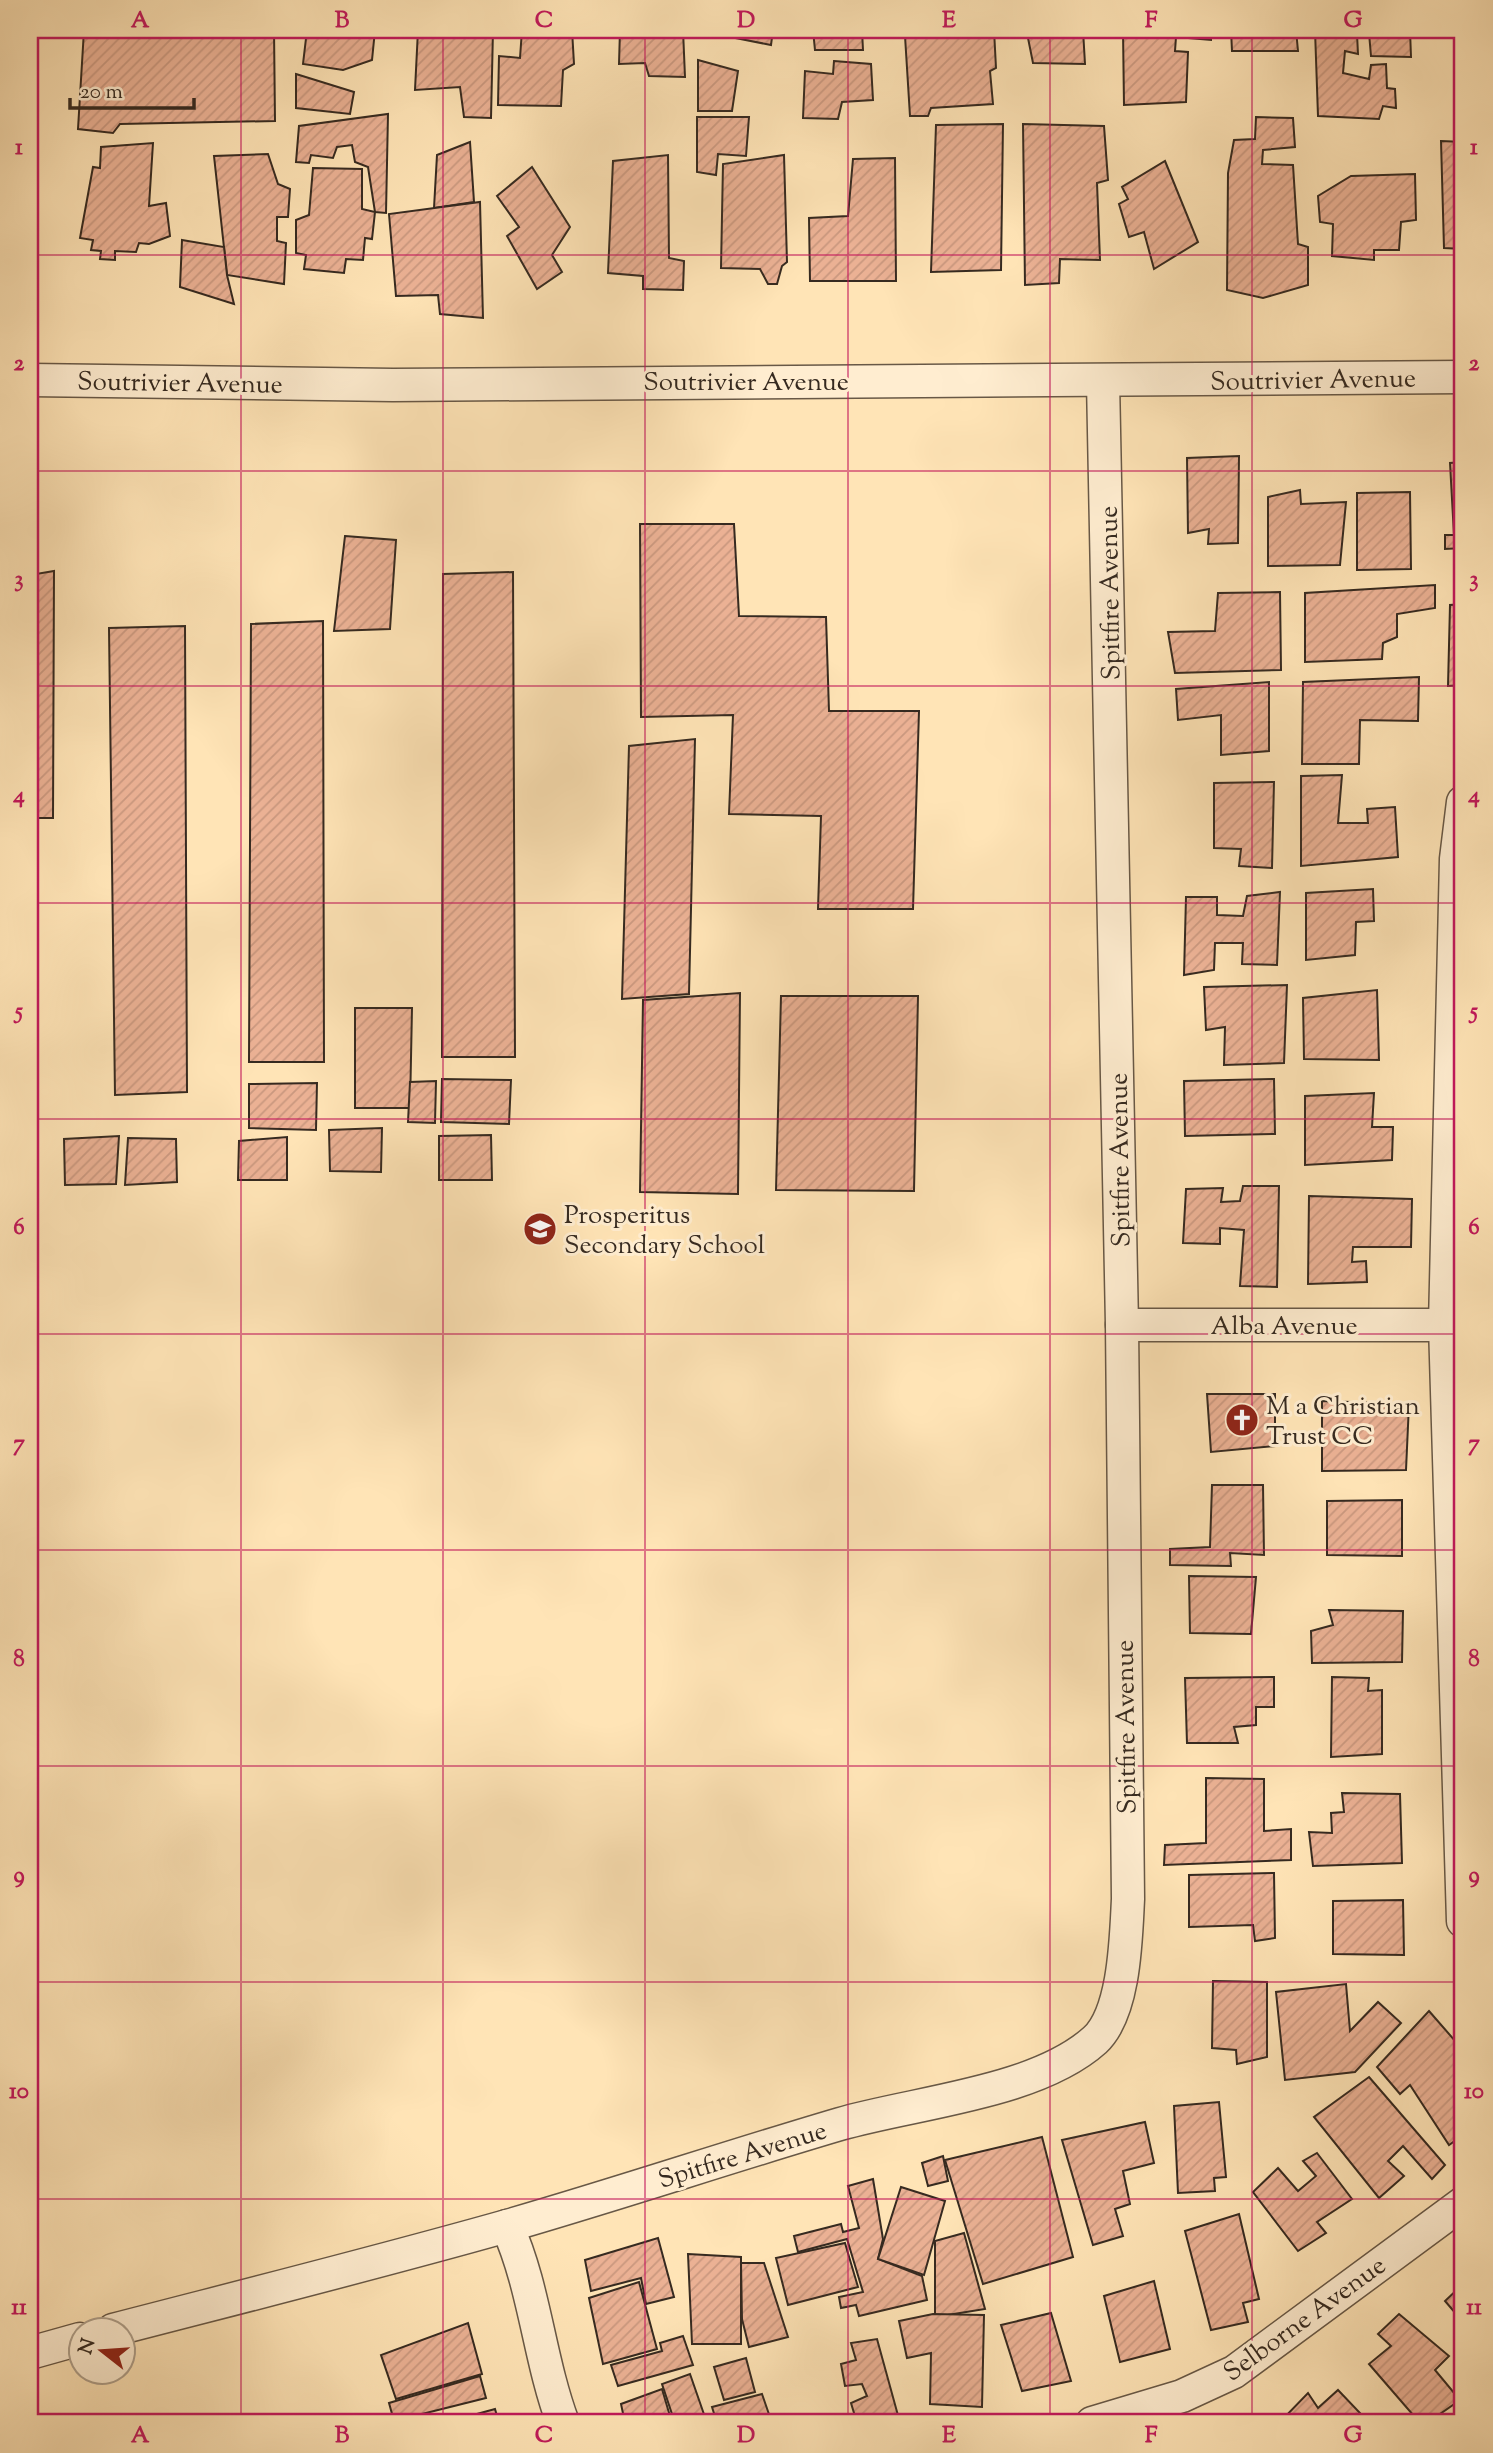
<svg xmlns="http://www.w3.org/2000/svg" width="1493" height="2453" viewBox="0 0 1493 2453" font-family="'Sorts Mill Goudy',serif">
	<defs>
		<pattern id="building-hatch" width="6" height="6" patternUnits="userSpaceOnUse" patternTransform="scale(1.75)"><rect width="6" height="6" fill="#ebb194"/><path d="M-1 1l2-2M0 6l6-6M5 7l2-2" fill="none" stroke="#ca987f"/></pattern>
	</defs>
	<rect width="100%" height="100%" fill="#ffe4b6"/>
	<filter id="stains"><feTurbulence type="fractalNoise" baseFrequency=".00286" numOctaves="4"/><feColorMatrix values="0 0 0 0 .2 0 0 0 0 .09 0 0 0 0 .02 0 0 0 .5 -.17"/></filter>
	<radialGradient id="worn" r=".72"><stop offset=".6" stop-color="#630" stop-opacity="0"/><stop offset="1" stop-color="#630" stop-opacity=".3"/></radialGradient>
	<g fill="url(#building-hatch)" stroke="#362a20" stroke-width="2">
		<polygon points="84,30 274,30 275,121 120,124 113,133 78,129"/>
		<polygon points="307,30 375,30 372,60 343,70 303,64"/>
		<polygon points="418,30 493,30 491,118 464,117 460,87 415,90"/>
		<polygon points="522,30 572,30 574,64 563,70 561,106 498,105 499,56 520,58"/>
		<polygon points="620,30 683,30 685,77 649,76 645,63 619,64"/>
		<polygon points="731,30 773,30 771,45 730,37"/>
		<polygon points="813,30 862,30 863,50 815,50"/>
		<polygon points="915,30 994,30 996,68 990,71 993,104 931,108 928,116 910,116 905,36 914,35"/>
		<polygon points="1003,30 1083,30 1085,64 1033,63 1027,33 1003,34"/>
		<polygon points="1123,30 1211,30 1211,40 1176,37 1175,51 1188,52 1186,102 1124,105"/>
		<polygon points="1231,30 1296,30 1298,51 1232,51"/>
		<polygon points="1315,30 1410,30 1411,57 1371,56 1369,33 1357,34 1358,54 1345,51 1343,73 1369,79 1371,65 1386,64 1387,88 1395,89 1396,108 1383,106 1379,119 1318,116"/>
		<polygon points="698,60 738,71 732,111 698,111"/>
		<polygon points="834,61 871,64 873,100 842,102 838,119 803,118 805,71 833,74"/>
		<polygon points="296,74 354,92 350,114 296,108"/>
		<polygon points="388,114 386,213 375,212 368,167 355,162 352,145 337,147 333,158 311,155 309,163 296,162 299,126"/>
		<polygon points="697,117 749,117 746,156 718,154 716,175 697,172"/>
		<polygon points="1256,117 1293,118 1295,147 1263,150 1262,164 1293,165 1298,244 1308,247 1308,285 1263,298 1227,290 1228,173 1234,140 1255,139"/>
		<polygon points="1003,124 1001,270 931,272 936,125"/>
		<polygon points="1023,124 1104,126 1108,180 1097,183 1100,260 1060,259 1059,283 1025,285"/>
		<polygon points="1441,141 1463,142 1463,249 1444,248"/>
		<polygon points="470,142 474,202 434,208 437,155"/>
		<polygon points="153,143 149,206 166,203 170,236 149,244 139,243 136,252 115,251 115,260 100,259 101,251 91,250 93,240 80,238 93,167 100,168 101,147"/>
		<polygon points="268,154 278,184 290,189 288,217 277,217 277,241 286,243 284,284 227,275 214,156"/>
		<polygon points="668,155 669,258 684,261 683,290 643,289 643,276 608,273 613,161"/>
		<polygon points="784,155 787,262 782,266 777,284 768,284 760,269 721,268 723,164"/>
		<polygon points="895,158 896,281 810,281 809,218 848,216 853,159"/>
		<polygon points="1165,161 1198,242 1154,269 1144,232 1129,237 1119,204 1128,199 1122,187"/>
		<polygon points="532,167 570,227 552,255 562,272 537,289 507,236 519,227 497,196"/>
		<polygon points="313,168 362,169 362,209 375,212 372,239 365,238 363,260 346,259 344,273 304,269 306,255 296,253 296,220 309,215"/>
		<polygon points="1415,174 1416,220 1401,222 1399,250 1374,250 1374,260 1332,256 1333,224 1320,222 1318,196 1351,176"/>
		<polygon points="480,202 483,318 440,314 438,295 396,296 389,214"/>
		<polygon points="182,240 224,247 227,275 234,304 180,287"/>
		<polygon points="1239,456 1238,543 1208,544 1209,529 1188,533 1187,458"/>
		<polygon points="1463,462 1463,548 1445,549 1445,535 1454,535 1450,463"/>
		<polygon points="1300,490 1301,504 1346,502 1340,565 1268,566 1268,497"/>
		<polygon points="1410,492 1411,569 1357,570 1357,493"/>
		<polygon points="640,524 734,524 739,616 826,617 829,711 919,711 913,909 818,909 821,816 729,814 733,715 641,717"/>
		<polygon points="345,536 396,540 390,629 334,631"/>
		<polygon points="54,571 53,818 30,818 30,575"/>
		<polygon points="513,572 515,1057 442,1057 443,574"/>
		<polygon points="1435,585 1435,608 1397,614 1397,637 1383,643 1382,659 1305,662 1305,593"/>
		<polygon points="1280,592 1281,670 1175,673 1168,632 1215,631 1218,593"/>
		<polygon points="1463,604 1463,685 1448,686 1450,605"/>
		<polygon points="323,621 324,1062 249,1062 251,624"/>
		<polygon points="185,626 187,1092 115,1095 109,628"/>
		<polygon points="1419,677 1418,721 1360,720 1359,764 1302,764 1303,682"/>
		<polygon points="1269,682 1269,751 1221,755 1221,715 1178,720 1176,689"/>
		<polygon points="695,739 689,994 622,999 629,746"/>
		<polygon points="1342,775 1338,823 1368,823 1367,809 1395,807 1398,857 1301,866 1301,776"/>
		<polygon points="1274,782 1272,868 1239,866 1241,849 1214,848 1214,783"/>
		<polygon points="1373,889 1374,921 1356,922 1355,955 1306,960 1306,893"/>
		<polygon points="1280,892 1277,965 1242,964 1243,943 1215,943 1214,970 1184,975 1186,897 1217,897 1217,915 1243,916 1247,896"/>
		<polygon points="1287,985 1284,1063 1224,1065 1225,1027 1206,1030 1204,987"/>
		<polygon points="1377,990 1379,1060 1304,1059 1303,998"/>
		<polygon points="740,993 738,1194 640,1192 643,1000"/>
		<polygon points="781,996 918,996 914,1191 776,1190"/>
		<polygon points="355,1008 412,1008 410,1108 355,1108"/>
		<polygon points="442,1079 511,1080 509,1124 441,1122"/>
		<polygon points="1274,1079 1275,1134 1185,1136 1184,1081"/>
		<polygon points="436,1081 435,1123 408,1122 410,1082"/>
		<polygon points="317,1083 316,1130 249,1128 249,1084"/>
		<polygon points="1374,1093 1372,1127 1393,1127 1392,1160 1305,1165 1305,1096"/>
		<polygon points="382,1128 381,1172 330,1171 329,1130"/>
		<polygon points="491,1135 492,1180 439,1180 439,1136"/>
		<polygon points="119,1136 116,1184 65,1185 64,1139"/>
		<polygon points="287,1137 287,1180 238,1180 239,1141"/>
		<polygon points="128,1138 176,1139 177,1182 125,1185"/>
		<polygon points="1243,1186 1279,1186 1277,1287 1240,1286 1244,1230 1220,1228 1220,1244 1183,1243 1186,1189 1223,1188 1221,1202 1240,1201"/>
		<polygon points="1309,1196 1412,1199 1411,1247 1353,1247 1352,1262 1366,1261 1367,1282 1308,1284"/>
		<polygon points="1207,1394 1275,1394 1275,1446 1211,1452"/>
		<polygon points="1322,1401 1409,1404 1406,1470 1322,1471"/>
		<polygon points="1212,1485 1263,1485 1264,1555 1230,1553 1231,1566 1170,1565 1170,1549 1210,1547"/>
		<polygon points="1402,1500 1402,1556 1327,1555 1327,1501"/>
		<polygon points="1189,1576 1256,1577 1251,1634 1190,1633"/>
		<polygon points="1329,1610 1403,1611 1402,1662 1312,1663 1311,1631 1333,1625"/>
		<polygon points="1274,1677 1274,1707 1256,1707 1256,1725 1234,1727 1238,1743 1187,1743 1185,1678"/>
		<polygon points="1332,1677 1369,1678 1368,1691 1382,1690 1382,1754 1331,1757"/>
		<polygon points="1206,1778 1264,1779 1264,1831 1291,1829 1291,1860 1164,1865 1165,1845 1206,1843"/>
		<polygon points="1342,1793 1400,1794 1402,1863 1313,1866 1309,1832 1332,1833 1331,1813 1344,1812"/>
		<polygon points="1274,1873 1275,1938 1255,1941 1253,1925 1189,1927 1189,1875"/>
		<polygon points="1403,1900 1404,1955 1333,1954 1333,1901"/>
		<polygon points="1213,1981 1267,1982 1267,2057 1237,2064 1236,2050 1212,2048"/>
		<polygon points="1346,1984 1350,2031 1378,2002 1401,2023 1355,2072 1285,2080 1276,1992"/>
		<polygon points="1429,2011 1463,2050 1463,2135 1449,2145 1410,2085 1400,2094 1377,2067"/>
		<polygon points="1369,2077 1445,2165 1432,2179 1403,2146 1388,2161 1404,2176 1379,2198 1314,2117"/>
		<polygon points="1219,2102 1226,2177 1214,2178 1215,2191 1178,2193 1174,2106"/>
		<polygon points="1145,2122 1154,2163 1123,2171 1130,2204 1115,2209 1123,2236 1093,2245 1062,2140"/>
		<polygon points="1042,2137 1073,2257 983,2284 945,2160"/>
		<polygon points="1317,2153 1352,2199 1317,2222 1326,2233 1298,2251 1253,2192 1278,2168 1298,2191 1316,2176 1303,2161"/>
		<polygon points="943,2156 948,2181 928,2186 922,2163"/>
		<polygon points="873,2179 883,2239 878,2259 922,2276 927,2300 859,2316 856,2305 841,2308 839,2297 863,2292 847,2239 798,2252 794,2236 841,2224 843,2232 859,2228 848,2186"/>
		<polygon points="901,2187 945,2201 924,2275 878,2259"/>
		<polygon points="1239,2214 1259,2299 1243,2303 1248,2322 1211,2330 1185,2231"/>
		<polygon points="964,2233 985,2309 935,2317 935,2241"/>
		<polygon points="658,2238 674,2297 646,2304 641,2278 591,2291 585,2260"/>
		<polygon points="845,2243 858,2287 788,2305 776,2258"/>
		<polygon points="688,2254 741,2257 741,2344 692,2344"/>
		<polygon points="741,2263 764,2263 788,2337 749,2347 742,2319"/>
		<polygon points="1154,2281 1170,2349 1120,2362 1104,2296"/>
		<polygon points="639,2282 657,2349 603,2364 589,2298"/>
		<polygon points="1463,2284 1463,2322 1445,2301"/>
		<polygon points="1051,2313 1071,2381 1022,2391 1001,2325"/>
		<polygon points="933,2314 984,2315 982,2407 930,2404 931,2353 907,2358 899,2321"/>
		<polygon points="1399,2314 1449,2356 1435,2370 1460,2400 1427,2423 1420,2423 1369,2364 1391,2346 1378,2334"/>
		<polygon points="468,2323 482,2374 396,2399 381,2355"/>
		<polygon points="683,2336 693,2365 618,2386 611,2365 662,2351 660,2343"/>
		<polygon points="877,2339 899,2419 886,2423 857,2423 851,2403 867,2396 862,2384 845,2386 841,2364 856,2360 851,2343"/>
		<polygon points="746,2358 755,2392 724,2400 714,2367"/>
		<polygon points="690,2374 707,2423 675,2423 662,2384"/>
		<polygon points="480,2376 486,2398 394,2421 389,2403"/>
		<polygon points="662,2389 672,2423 625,2423 621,2404"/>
		<polygon points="1338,2390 1360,2413 1352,2423 1279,2423 1308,2393 1318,2408"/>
		<polygon points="762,2394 772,2423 717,2423 712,2407"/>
		<polygon points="495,2409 499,2423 444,2423"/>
	</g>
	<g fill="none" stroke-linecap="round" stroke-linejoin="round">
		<defs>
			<g id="minor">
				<polyline points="30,380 393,385 1463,377"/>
				<polyline points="1463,802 1456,859 1445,1325 1463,1921"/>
				<polyline points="1122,1325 1445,1325"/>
				<path d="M 507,2226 C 535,2288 539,2359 563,2423"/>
				<path d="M 113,2330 C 244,2296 376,2263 507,2226 C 618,2194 728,2157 840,2124 C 916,2102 1036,2093 1095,2040 C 1125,2012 1126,1937 1128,1899 L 1122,1325 L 1103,381"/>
				<polyline points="30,2353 80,2339"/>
				<polyline points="1092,2423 1182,2396 1234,2372 1463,2203"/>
			</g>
		</defs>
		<use href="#minor" stroke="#685846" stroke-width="35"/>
		<use href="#minor" stroke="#ffedd0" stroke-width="32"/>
	</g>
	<path fill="none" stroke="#c2185b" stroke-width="2" stroke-opacity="0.55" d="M 241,30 L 241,2423M 443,30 L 443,2423M 645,30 L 645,2423M 848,30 L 848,2423M 1050,30 L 1050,2423M 1252,30 L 1252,2423M 30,255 L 1463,255M 30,471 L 1463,471M 30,686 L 1463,686M 30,903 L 1463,903M 30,1119 L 1463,1119M 30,1334 L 1463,1334M 30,1550 L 1463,1550M 30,1766 L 1463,1766M 30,1982 L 1463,1982M 30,2199 L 1463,2199"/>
	<defs>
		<symbol id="school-disc" viewBox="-11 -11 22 22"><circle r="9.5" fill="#8f2418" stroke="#ffedd0"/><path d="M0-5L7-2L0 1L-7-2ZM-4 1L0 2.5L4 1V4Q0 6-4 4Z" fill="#fff"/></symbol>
		<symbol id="church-disc" viewBox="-11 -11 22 22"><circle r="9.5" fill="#8f2418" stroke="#ffedd0"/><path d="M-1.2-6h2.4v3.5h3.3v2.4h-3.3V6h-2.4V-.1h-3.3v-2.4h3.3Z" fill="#fff"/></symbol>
	</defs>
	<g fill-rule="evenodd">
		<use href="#school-disc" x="521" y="1210" width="38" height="38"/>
		<use href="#church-disc" x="1223" y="1401" width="38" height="38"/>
	</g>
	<g text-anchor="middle" stroke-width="6" stroke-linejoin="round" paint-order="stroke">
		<g font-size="26" fill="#362a20" stroke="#ffedd0">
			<text transform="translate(1313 379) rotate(-1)" y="9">Soutrivier Avenue</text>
			<text x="746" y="390">Soutrivier Avenue</text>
			<text transform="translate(180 382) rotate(1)" y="9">Soutrivier Avenue</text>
			<text transform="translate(1109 593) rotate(-91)" y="9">Spitfire Avenue</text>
			<text transform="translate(1119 1160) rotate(-91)" y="9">Spitfire Avenue</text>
			<text x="1284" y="1334">Alba Avenue</text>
			<text transform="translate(1125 1727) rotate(-91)" y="9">Spitfire Avenue</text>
			<text transform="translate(742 2154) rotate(-17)" y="9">Spitfire Avenue</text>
			<text transform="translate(1304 2318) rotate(-36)" y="9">Selborne Avenue</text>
		</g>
		<g font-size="26" fill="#362a20" stroke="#ffedd0" text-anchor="start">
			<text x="564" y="1223">Prosperitus<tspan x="564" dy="30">Secondary School</tspan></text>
			<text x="1266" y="1414">M a Christian<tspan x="1266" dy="30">Trust CC</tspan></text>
		</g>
	</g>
	<rect width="1493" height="2453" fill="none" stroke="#ffe4b6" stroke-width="77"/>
	<g transform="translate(102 2351) rotate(287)"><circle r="33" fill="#ffedd0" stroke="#af9f8a" stroke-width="2"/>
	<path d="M0-5L12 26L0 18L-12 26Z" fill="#8f2418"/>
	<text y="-10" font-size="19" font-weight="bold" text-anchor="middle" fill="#362a20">N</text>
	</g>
	<path d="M70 98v10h124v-10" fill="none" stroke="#362a20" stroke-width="3.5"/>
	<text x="80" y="98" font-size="21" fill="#362a20" stroke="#ffedd0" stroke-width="5" paint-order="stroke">20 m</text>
	<rect x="38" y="38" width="1416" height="2376" fill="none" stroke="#c2185b" stroke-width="2.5"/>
	<g font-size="23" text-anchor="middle" font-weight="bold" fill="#c2185b">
		<text x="140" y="27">A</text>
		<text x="342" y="27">B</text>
		<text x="544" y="27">C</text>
		<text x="746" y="27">D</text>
		<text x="949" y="27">E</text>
		<text x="1151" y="27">F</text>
		<text x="1353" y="27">G</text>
		<text x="19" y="154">1</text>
		<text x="1474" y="154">1</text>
		<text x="19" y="370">2</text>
		<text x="1474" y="370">2</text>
		<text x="19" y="586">3</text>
		<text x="1474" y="586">3</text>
		<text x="19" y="802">4</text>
		<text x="1474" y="802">4</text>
		<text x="19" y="1018">5</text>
		<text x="1474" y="1018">5</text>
		<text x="19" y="1234">6</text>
		<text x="1474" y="1234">6</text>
		<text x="19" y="1450">7</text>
		<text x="1474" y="1450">7</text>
		<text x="19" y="1666">8</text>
		<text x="1474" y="1666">8</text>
		<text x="19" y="1882">9</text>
		<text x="1474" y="1882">9</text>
		<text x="19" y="2098">10</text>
		<text x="1474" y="2098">10</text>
		<text x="19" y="2314">11</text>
		<text x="1474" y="2314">11</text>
		<text x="140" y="2442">A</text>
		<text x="342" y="2442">B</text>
		<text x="544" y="2442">C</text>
		<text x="746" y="2442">D</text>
		<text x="949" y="2442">E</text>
		<text x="1151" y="2442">F</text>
		<text x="1353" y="2442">G</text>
	</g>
	<rect width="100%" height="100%" filter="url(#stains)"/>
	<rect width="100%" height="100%" fill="url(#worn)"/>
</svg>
